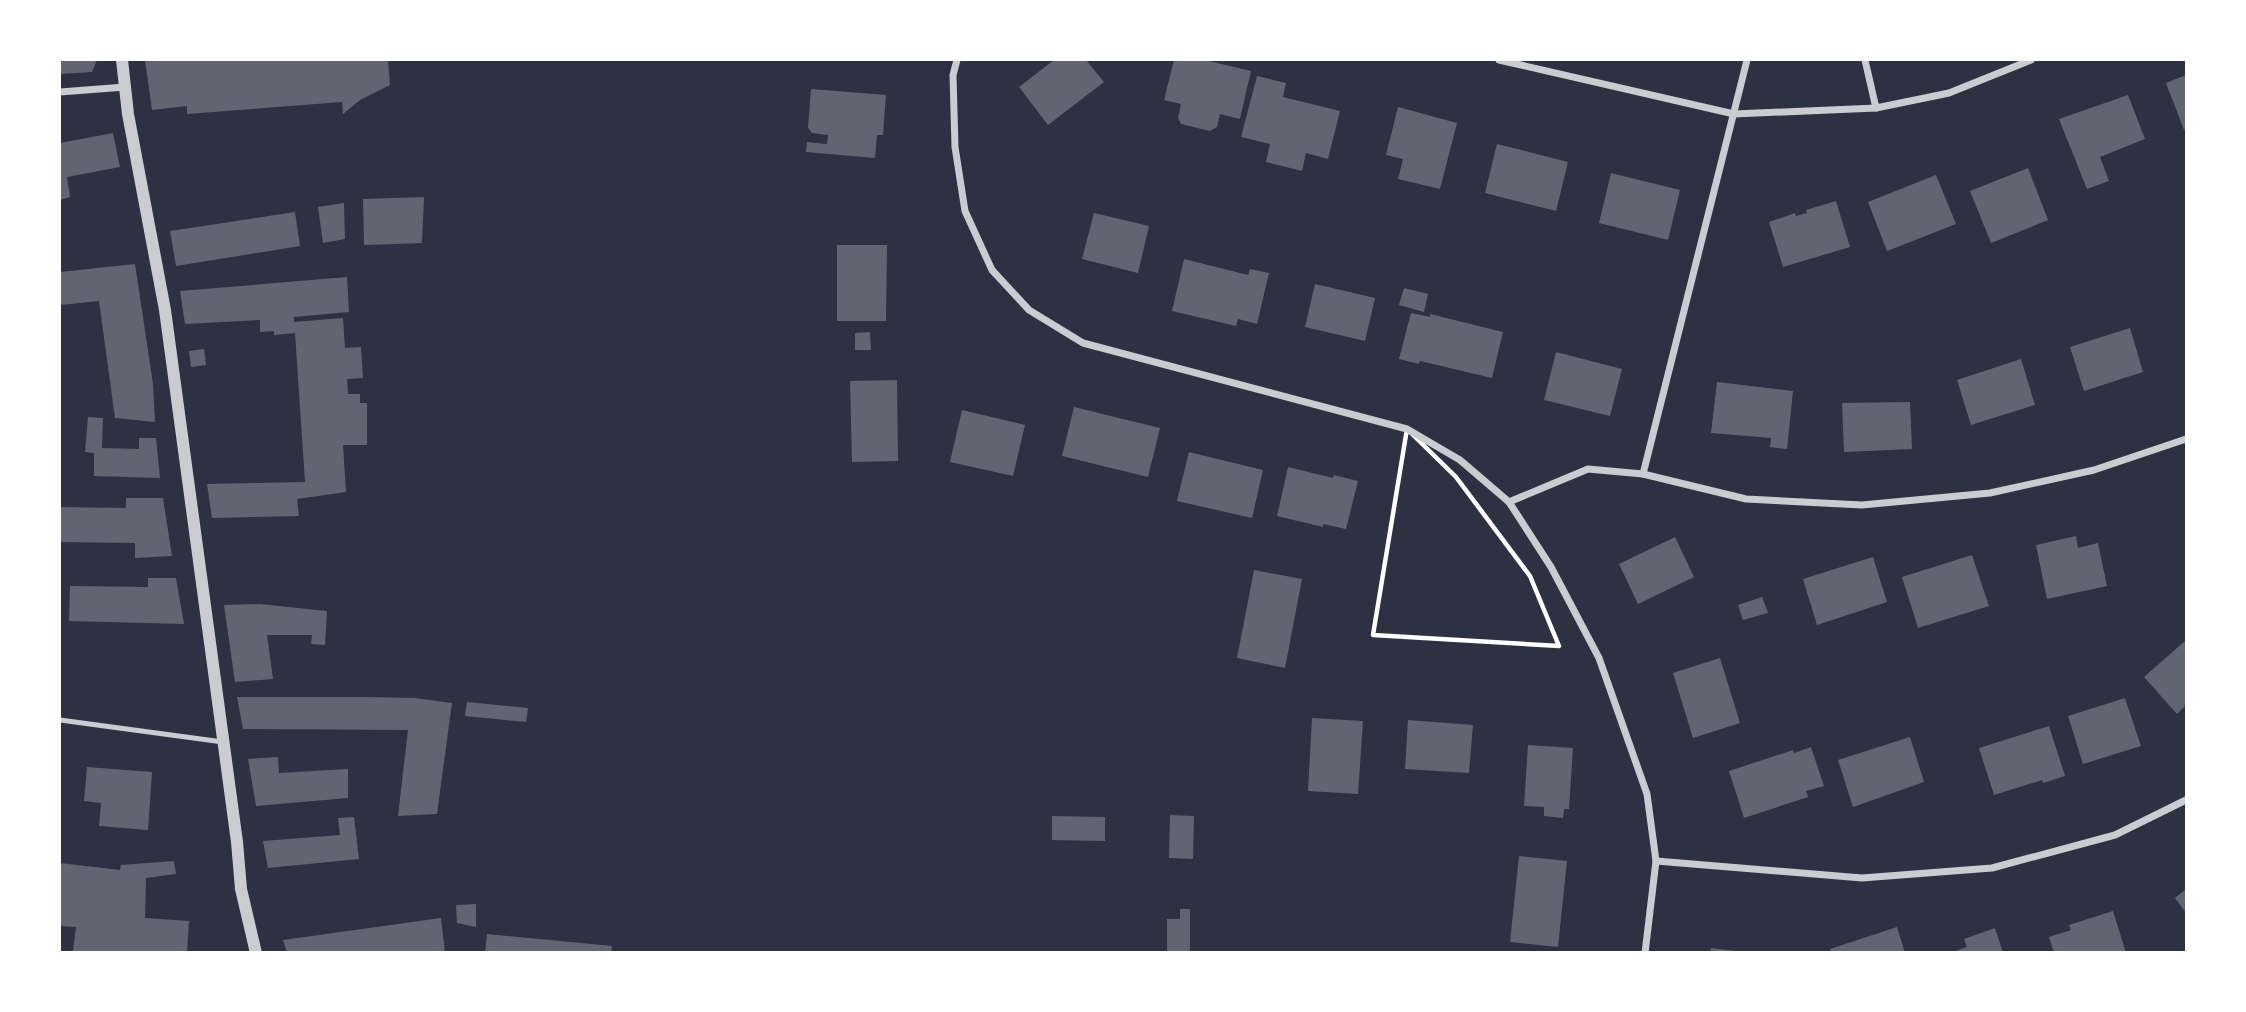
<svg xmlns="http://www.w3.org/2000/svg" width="2246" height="1012" viewBox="0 0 2246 1012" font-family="'Source Sans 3',sans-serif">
	<rect width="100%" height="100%" fill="#2d3142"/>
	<g fill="#626471">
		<polygon points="60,60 97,60 92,72 60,74"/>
		<polygon points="145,60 388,60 390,85 360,100 343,114 342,102 187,114 187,106 152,110"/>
		<polygon points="1054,60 1086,60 1104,82 1048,125 1019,87"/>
		<polygon points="1174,60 1205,60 1251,71 1240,119 1220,114 1217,127 1210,131 1181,124 1178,118 1181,104 1164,100"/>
		<polygon points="2186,75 2186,129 2184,130 2166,83"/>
		<polygon points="1257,76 1286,83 1283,97 1340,111 1328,159 1306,153 1302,171 1266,162 1270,144 1241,137"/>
		<polygon points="811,89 886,95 883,135 877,135 875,158 806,152 807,142 827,144 828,135 812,133 808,128"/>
		<polygon points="2128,95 2145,139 2100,157 2109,181 2087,189 2059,119"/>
		<polygon points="1398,107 1457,123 1440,189 1398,179 1403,159 1386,155"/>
		<polygon points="113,133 120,167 67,177 70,197 60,200 60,143"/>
		<polygon points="1497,144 1568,162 1556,211 1485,193"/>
		<polygon points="2028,168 2048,220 1991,243 1970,191"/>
		<polygon points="1611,173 1680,190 1668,240 1599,223"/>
		<polygon points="1936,175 1956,224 1887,251 1868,202"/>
		<polygon points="424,197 422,243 364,245 363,199"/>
		<polygon points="1836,201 1850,247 1783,267 1769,222 1795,213 1796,216 1807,213 1806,210"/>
		<polygon points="344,203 345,239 323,243 318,207"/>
		<polygon points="295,212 300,246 176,266 170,231"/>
		<polygon points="1094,213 1149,226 1138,273 1082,259"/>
		<polygon points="837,245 887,245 886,321 837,321"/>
		<polygon points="1184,259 1248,275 1250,269 1269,273 1257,324 1238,319 1236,326 1172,311"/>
		<polygon points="135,264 153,384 155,422 115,418 99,301 60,305 60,272"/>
		<polygon points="347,277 349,312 294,317 294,322 343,318 345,348 361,347 363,378 347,379 348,394 360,394 360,403 367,403 367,445 343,445 346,492 297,499 299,516 212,518 207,484 305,482 295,333 274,335 274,331 260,332 260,320 185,324 180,291"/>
		<polygon points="1315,284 1375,298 1365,341 1305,327"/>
		<polygon points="1404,288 1428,294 1424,312 1399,305"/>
		<polygon points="1411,313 1430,317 1430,314 1503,332 1492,378 1420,361 1419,364 1399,359"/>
		<polygon points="2130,328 2143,372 2084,391 2070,347"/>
		<polygon points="870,332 871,350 855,350 855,333"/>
		<polygon points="204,349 206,365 191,367 189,351"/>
		<polygon points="1556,352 1622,369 1610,416 1544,400"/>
		<polygon points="2021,359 2035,405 1971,425 1957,380"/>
		<polygon points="897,380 898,461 852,462 850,381"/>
		<polygon points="1717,382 1793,391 1787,449 1770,447 1771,438 1711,433"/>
		<polygon points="1910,402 1912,449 1844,452 1842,403"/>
		<polygon points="1074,407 1160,428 1148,477 1062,456"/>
		<polygon points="962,410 1025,425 1013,476 950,462"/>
		<polygon points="88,417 103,418 102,448 139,449 139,438 156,438 160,478 94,476 94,453 85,452"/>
		<polygon points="1189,452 1263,470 1252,518 1177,501"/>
		<polygon points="1288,467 1333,478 1334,475 1358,481 1346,529 1323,524 1323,527 1277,516"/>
		<polygon points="126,498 163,498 172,556 135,558 135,543 60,542 60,507 126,508"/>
		<polygon points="2076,536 2078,548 2098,543 2107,586 2047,599 2036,545"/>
		<polygon points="1675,537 1694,577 1638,604 1619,564"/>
		<polygon points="1972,555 1989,606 1918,628 1902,577"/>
		<polygon points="1873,557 1887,602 1817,625 1803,579"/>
		<polygon points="1254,570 1302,579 1285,668 1237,658"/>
		<polygon points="148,578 176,578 184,624 69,621 70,586 148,587"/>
		<polygon points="1762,597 1768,613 1743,620 1738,605"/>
		<polygon points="260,604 327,611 325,645 311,644 312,635 267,635 273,679 235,682 224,605"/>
		<polygon points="2186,640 2186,705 2177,714 2144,677"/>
		<polygon points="1720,658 1740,723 1693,738 1673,673"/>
		<polygon points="237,697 367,697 414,698 452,703 437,814 398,816 408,730 243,729"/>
		<polygon points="2125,698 2141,746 2083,764 2068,716"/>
		<polygon points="467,702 528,708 526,722 465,716"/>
		<polygon points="1312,718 1363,721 1358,794 1308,791"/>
		<polygon points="1408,720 1473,725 1469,773 1405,769"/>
		<polygon points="2049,726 2065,776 2043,783 2042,780 1994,795 1979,748"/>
		<polygon points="1910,737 1924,782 1853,807 1838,760"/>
		<polygon points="1528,745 1573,748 1569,809 1564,809 1563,818 1544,816 1544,807 1524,806"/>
		<polygon points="1811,747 1824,786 1806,791 1808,797 1744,818 1729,771 1793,750 1794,753"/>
		<polygon points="278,757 279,773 348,769 348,798 256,806 248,759"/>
		<polygon points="87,767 152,772 148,830 99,826 101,803 84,801"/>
		<polygon points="1170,815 1194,816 1193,859 1169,858"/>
		<polygon points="1052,816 1105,817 1105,841 1052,840"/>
		<polygon points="354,817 359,859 268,868 263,841 340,835 338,818"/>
		<polygon points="1519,856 1567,861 1558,947 1510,942"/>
		<polygon points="174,861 176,874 146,878 145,918 189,921 187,953 73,951 76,927 60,926 60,863 120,870 121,865"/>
		<polygon points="2186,889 2186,913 2175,898"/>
		<polygon points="476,904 476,927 457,923 456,905"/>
		<polygon points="1180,909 1190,909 1190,953 1167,953 1167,919 1180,919"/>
		<polygon points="2113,911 2126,953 2054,953 2049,937 2071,930 2069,925"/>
		<polygon points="441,918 445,953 287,953 283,940"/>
		<polygon points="1897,927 1905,953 1831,953 1830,949"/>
		<polygon points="1995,928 2003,953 1950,953 1967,947 1964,939"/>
		<polygon points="487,934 612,946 611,953 485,953"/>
		<polygon points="1711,948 1736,951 1736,953 1710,953"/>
	</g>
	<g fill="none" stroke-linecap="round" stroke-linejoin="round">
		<polygon stroke="#fff" stroke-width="4.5" points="1407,429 1456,477 1530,576 1559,646 1373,635"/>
		<polyline stroke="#caccd0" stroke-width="5" points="60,720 223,742"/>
		<g stroke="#caccd0" stroke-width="7">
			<polyline points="957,60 953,75 955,147 965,211 992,270 1029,310 1083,343 1407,429 1460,460 1509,502 1551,567 1599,658 1647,794 1656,861 1645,953"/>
			<polyline points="1499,60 1734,114 1876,108 1949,93 2031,60"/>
			<polyline points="1865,60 1876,108"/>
			<polyline points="60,92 125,87"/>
			<polyline points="1643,474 1747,60"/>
			<polyline points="1509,502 1588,469 1643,474 1746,499 1862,505 1990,493 2094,470 2186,439"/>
			<polyline points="1656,861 1862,878 1992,868 2115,835 2186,800"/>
		</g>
		<polyline stroke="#caccd0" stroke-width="12" points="122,60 128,114 165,310 237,842 241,889 256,953"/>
	</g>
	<rect width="2246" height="1012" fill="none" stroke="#ffffff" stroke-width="122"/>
</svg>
